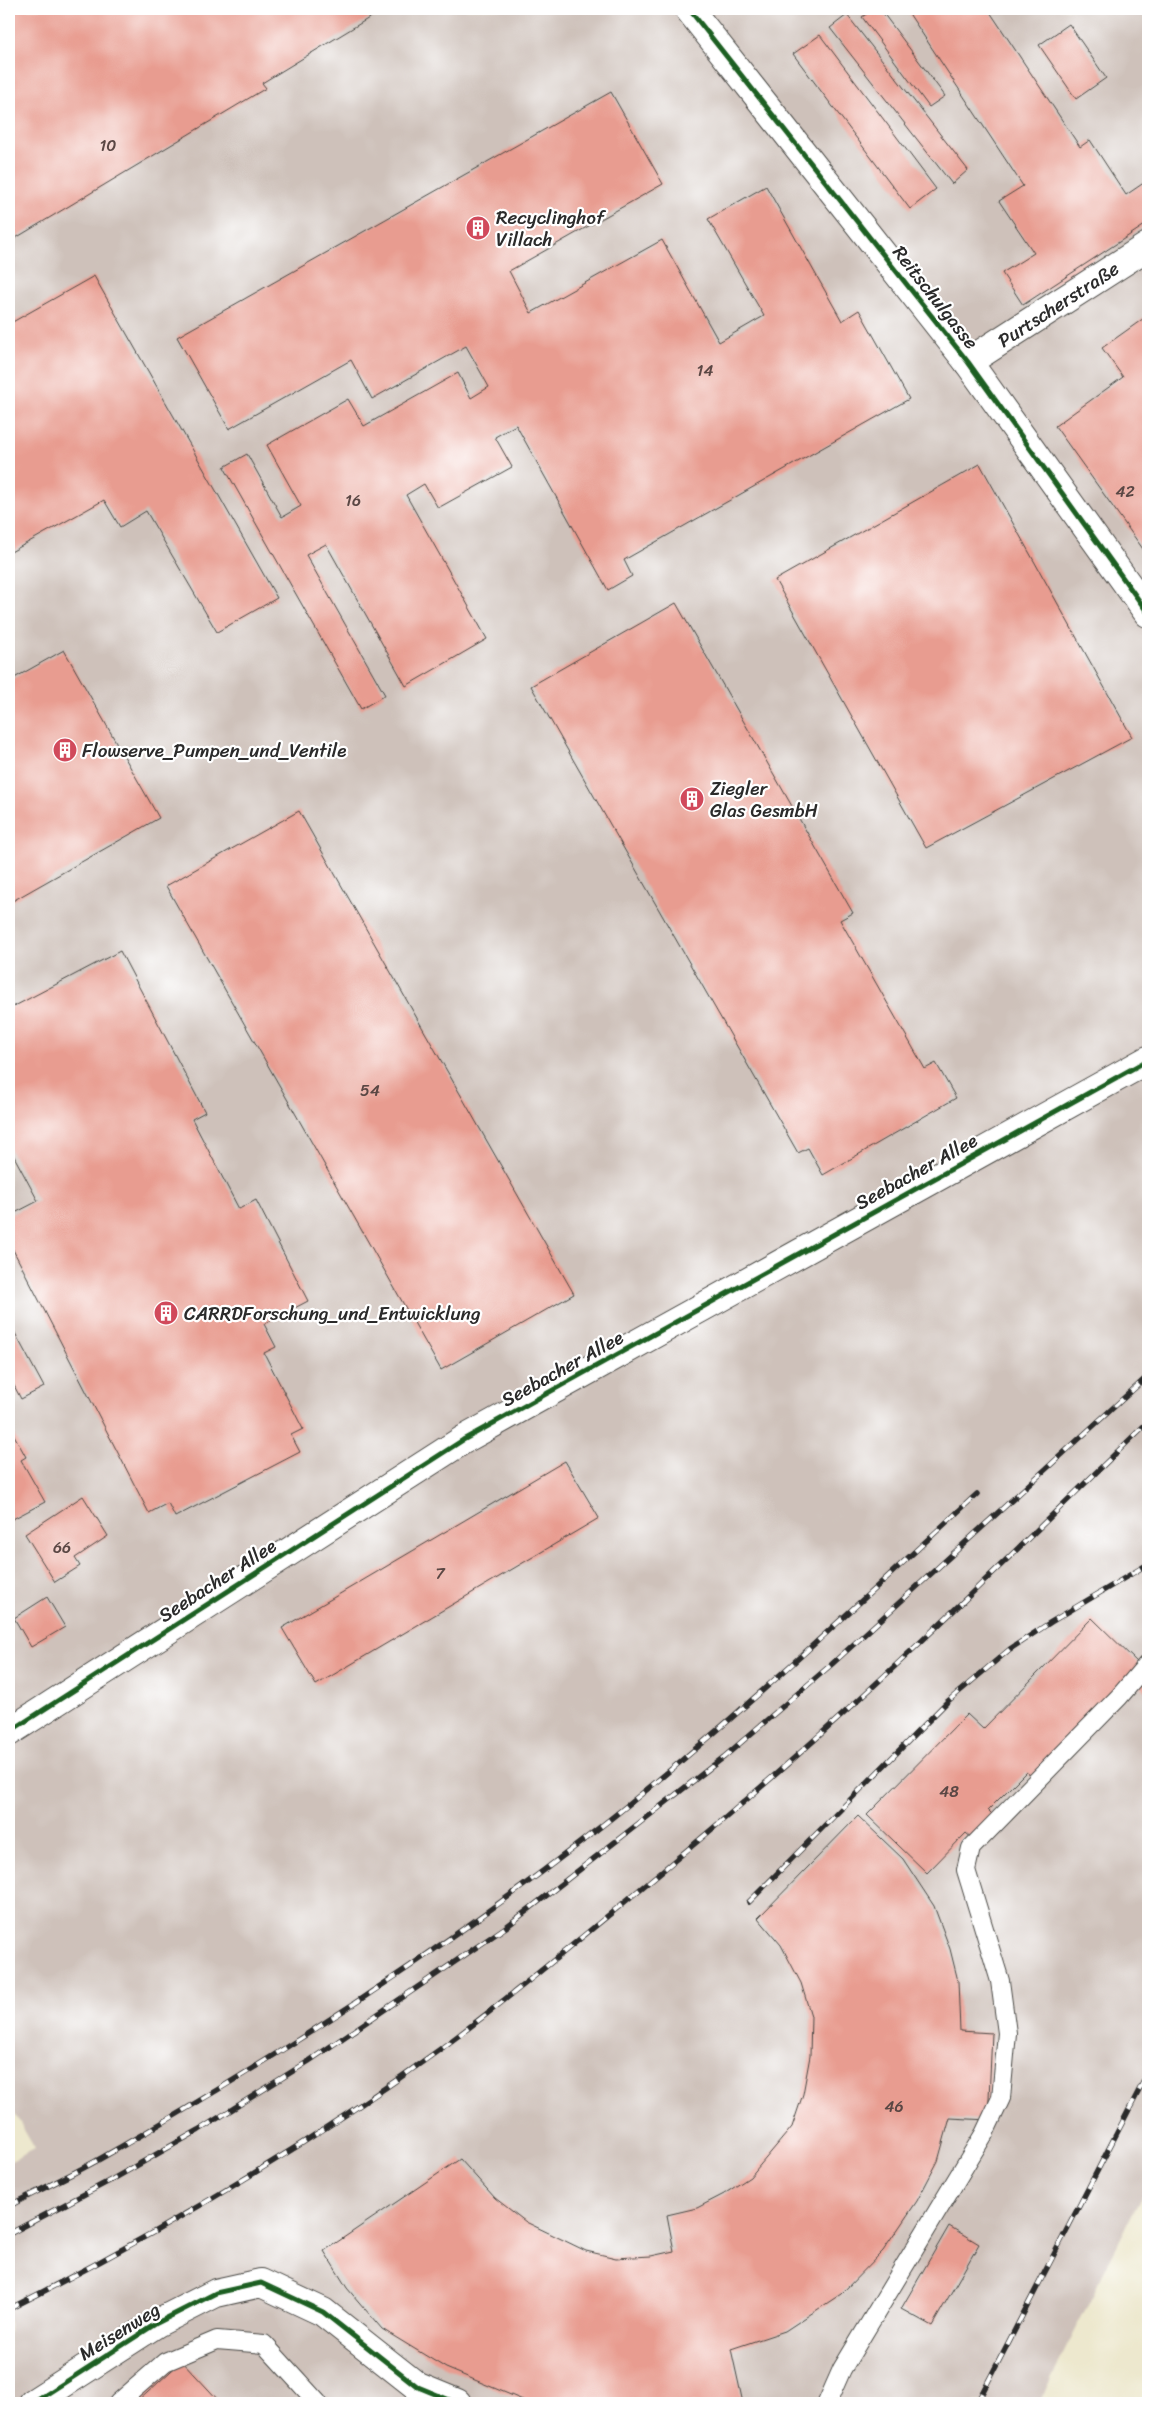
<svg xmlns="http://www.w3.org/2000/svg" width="1157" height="2412" viewBox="0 0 1157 2412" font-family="Sriracha,sans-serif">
	<rect width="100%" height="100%" fill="#fff"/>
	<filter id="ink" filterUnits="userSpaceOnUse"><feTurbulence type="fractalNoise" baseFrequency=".02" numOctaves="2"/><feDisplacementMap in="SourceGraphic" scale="10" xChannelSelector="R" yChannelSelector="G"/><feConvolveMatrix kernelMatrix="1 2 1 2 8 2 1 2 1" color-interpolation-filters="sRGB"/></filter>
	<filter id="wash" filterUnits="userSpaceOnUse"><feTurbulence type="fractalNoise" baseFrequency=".0096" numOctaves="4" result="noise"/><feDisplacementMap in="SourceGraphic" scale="20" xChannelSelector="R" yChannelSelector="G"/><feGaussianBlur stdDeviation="1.12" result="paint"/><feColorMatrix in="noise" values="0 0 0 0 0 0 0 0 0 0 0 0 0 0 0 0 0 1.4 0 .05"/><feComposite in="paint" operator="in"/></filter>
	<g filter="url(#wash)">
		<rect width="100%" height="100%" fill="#ede8ce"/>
		<polygon fill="#cec1ba" points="9,9 1148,9 1148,2183 1039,2403 9,2403 9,2162 35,2149 9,2104"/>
		<g id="blocks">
			<g fill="#e89c90">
				<polygon points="9,9 384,9 262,83 266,88 9,242"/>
				<polygon points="874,9 880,9 945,96 929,107 862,17"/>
				<polygon points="906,9 988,9 1080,147 1090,140 1126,195 1148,180 1148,223 1023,305 1002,273 1034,253 999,201 1023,186"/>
				<polygon points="847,15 968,170 952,184 830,28"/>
				<polygon points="1069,24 1106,78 1076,99 1039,45"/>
				<polygon points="820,35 936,189 910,209 793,54"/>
				<polygon points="611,92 663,184 509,271 531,313 662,240 719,342 764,316 708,219 766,186 842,321 859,310 909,399 624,560 632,576 608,590 516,425 495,437 512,467 438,508 424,484 406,495 487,639 406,686 326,544 306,555 385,695 361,709 224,467 247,454 282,517 301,506 267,445 348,399 364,426 458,373 471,398 489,387 466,346 372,399 351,360 229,429 177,337"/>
				<polygon points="94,276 277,598 217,632 146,511 120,527 104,500 9,553 9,324"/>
				<polygon points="1147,316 1148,319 1148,556 1055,426 1123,377 1102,348"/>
				<polygon points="980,464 1132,737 926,848 775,580"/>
				<polygon points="676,603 853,913 840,920 925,1069 936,1063 956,1098 823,1175 808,1148 798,1153 531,686"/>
				<polygon points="64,650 159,818 9,903 9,681"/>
				<polygon points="299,811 574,1294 441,1370 166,886"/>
				<polygon points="120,951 205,1112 192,1119 239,1209 256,1200 308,1301 264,1324 276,1347 264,1353 303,1429 291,1435 300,1452 175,1517 168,1503 149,1513 9,1242 9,1216 38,1201 9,1147 9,1009"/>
				<polygon points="9,1322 44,1387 21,1399 9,1376"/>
				<polygon points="9,1426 26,1457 21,1460 45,1502 9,1521"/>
				<polygon points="565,1461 599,1518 316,1685 282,1628"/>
				<polygon points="83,1496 108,1536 75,1558 80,1566 55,1582 25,1534"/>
				<polygon points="47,1597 65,1627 31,1647 14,1618"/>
				<polygon points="1092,1618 1141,1666 1032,1777 1026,1772 988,1810 995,1817 973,1839 966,1833 927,1873 867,1815 967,1714 983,1729"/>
				<polygon points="1148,1672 1148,1693 1138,1683"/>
				<polygon points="858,1816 903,1859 934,1906 950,1949 958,1981 960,2031 992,2033 988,2120 950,2118 938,2161 917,2201 883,2251 841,2294 785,2331 731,2349 743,2403 530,2403 446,2368 382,2329 347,2288 324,2251 460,2159 495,2198 526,2222 586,2251 616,2258 651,2256 674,2251 667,2215 697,2208 724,2194 750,2177 792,2127 803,2094 810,2056 811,2016 801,1983 781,1945 758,1918"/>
				<polygon points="949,2226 979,2244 932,2326 901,2309"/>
				<polygon points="182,2361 221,2403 136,2403"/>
			</g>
		</g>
	</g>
	<g filter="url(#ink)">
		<use href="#blocks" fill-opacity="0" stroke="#484743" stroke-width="1"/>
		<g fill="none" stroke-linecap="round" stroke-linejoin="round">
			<defs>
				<g id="lane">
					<polyline points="118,2403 165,2362 217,2340 264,2344 318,2403"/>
					<polyline points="827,2403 842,2369 984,2134 1001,2098 1007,2033 1000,1981 966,1870 971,1848 1119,1697 1148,1663"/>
				</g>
				<g id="street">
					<polyline points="689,9 968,362 1148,613"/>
					<polyline points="968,362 1148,246"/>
					<polyline points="33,2403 157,2323 216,2293 261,2283 323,2312 418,2387 457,2403"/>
				</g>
				<polyline id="secondary" points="9,1732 463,1440 1148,1060"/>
			</defs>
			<use href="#lane" stroke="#484743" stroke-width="20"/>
			<use href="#street" stroke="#484743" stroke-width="30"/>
			<use href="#secondary" stroke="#484743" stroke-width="30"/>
			<use href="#lane" stroke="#fff" stroke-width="18"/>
			<use href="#street" stroke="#fff" stroke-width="28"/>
			<use href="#secondary" stroke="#fff" stroke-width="28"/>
			<defs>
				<g id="rail">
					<polyline points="749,1902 948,1701 1010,1649 1051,1622 1148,1564"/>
					<path d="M 9,2206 C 41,2189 74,2174 105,2156 C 270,2062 431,1958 581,1842 C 720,1735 848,1613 977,1494"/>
					<polyline points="9,2234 113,2179 199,2130 309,2061 506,1927 724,1757 832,1664 1148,1376"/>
					<path d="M 9,2309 C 158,2234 304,2148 439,2050 C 498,2007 554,1960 610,1914 C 661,1872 712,1830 761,1787 C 895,1671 1021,1545 1148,1422"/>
					<polyline points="977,2403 1148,2073"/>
				</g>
			</defs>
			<use href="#rail" stroke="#2b2b2b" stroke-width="5.5"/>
			<use href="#rail" stroke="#fff" stroke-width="4" stroke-dasharray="11" stroke-linecap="butt"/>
			<defs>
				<g id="cycleway">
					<polyline points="689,9 968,362 1148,613"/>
					<polyline points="9,1732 463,1440 1148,1060"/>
					<polyline points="33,2403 157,2323 216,2293 261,2283 323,2312 418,2387 457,2403"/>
				</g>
			</defs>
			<use href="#cycleway" stroke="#fff" stroke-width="8"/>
			<use href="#cycleway" stroke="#1b5e20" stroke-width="5"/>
		</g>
	</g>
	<defs>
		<symbol id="building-disc" viewBox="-11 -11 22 22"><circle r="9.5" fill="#d1495b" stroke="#fff"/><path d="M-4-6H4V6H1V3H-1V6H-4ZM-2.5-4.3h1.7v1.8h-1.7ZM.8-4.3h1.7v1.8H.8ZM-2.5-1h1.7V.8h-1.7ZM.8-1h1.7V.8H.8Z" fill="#fff"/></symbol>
	</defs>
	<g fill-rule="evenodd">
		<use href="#building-disc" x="464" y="214" width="28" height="28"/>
		<use href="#building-disc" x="51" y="736" width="28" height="28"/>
		<use href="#building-disc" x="678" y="785" width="28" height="28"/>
		<use href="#building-disc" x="152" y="1299" width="28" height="28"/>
	</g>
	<g text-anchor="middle" stroke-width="4.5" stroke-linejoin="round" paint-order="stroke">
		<g font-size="16" fill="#5a4744">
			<text x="108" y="151">10</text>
			<text x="705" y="376">14</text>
			<text x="1125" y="497">42</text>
			<text x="353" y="506">16</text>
			<text x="370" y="1096">54</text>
			<text x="62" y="1553">66</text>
			<text x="440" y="1579">7</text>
			<text x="949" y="1797">48</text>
			<text x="894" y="2112">46</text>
		</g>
		<g font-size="19" fill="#2b2b2b" stroke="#fff" text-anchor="start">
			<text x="496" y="224">Recyclinghof<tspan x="496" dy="22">Villach</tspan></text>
			<text x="82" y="757">Flowserve_Pumpen_und_Ventile</text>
			<text x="710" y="795">Ziegler<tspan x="710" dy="22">Glas GesmbH</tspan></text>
			<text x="184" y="1320">CARRDForschung_und_Entwicklung</text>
		</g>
		<g font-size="19" fill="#2b2b2b" stroke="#fff">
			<text transform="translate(936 297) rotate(52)" y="7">Reitschulgasse</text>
			<text transform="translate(1058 304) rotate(-33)" y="7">Purtscherstraße</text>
			<text transform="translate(916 1171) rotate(-29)" y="7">Seebacher Allee</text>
			<text transform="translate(562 1368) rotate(-29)" y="7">Seebacher Allee</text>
			<text transform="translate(217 1580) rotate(-33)" y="7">Seebacher Allee</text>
			<text transform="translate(119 2331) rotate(-32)" y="7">Meisenweg</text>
		</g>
	</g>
	<rect width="1157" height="2412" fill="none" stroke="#fff" stroke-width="30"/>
</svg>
